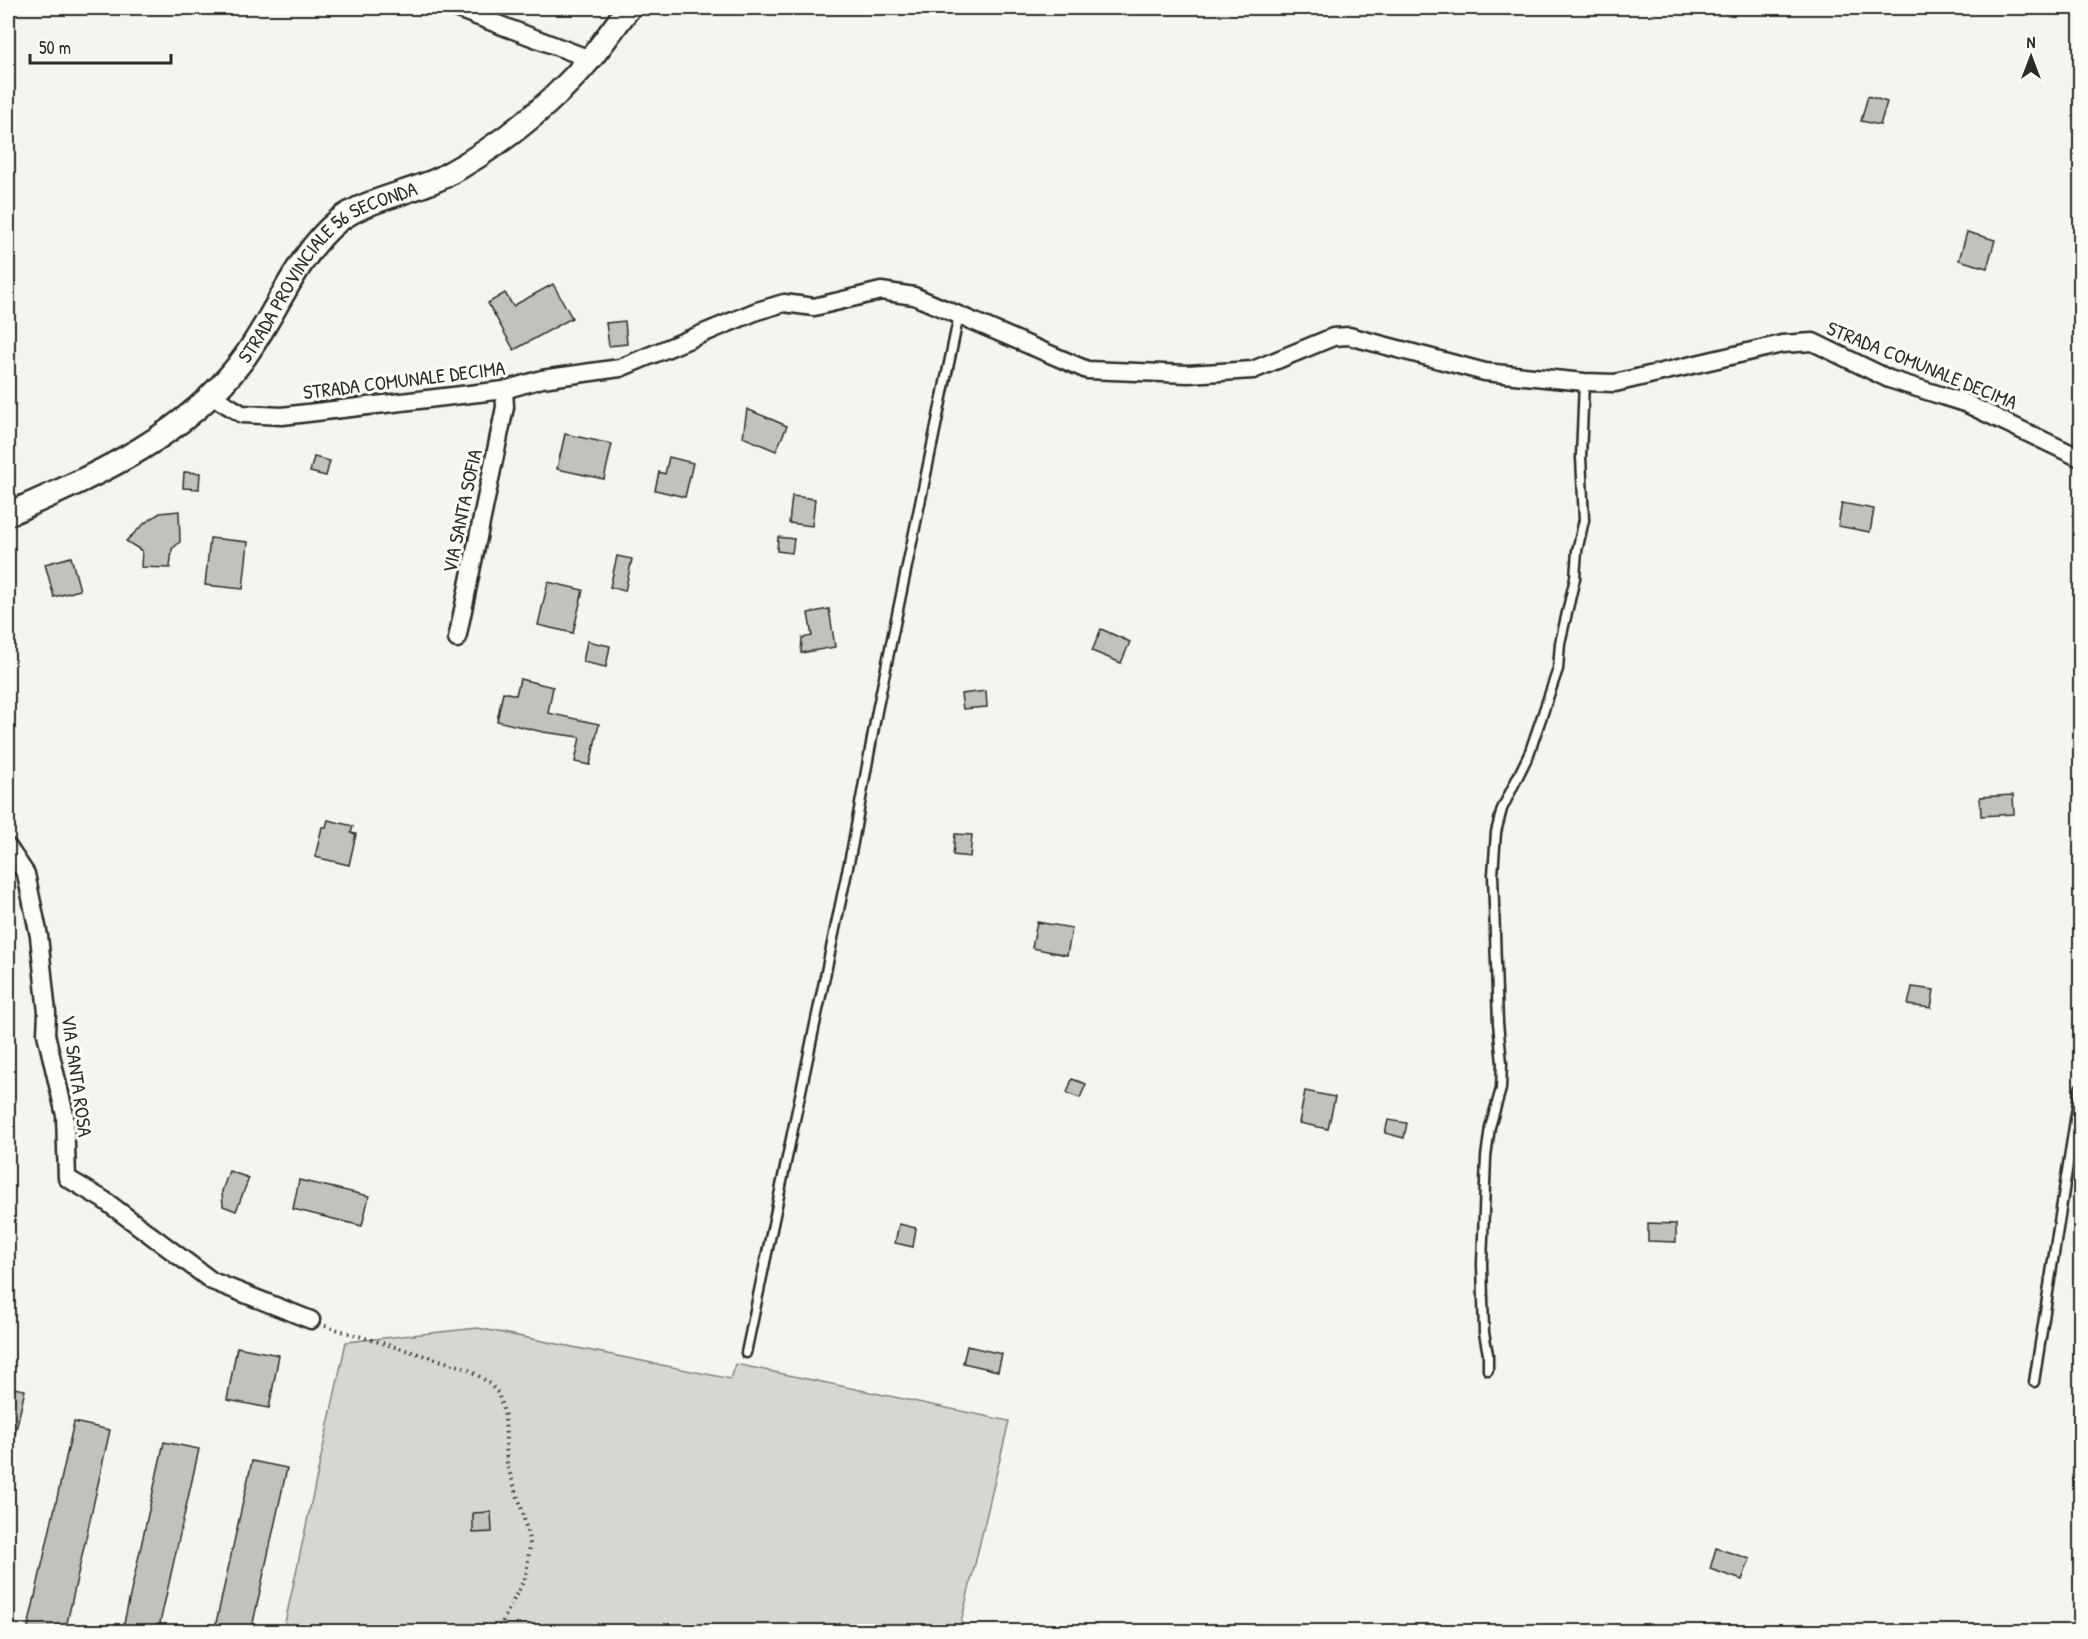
<svg xmlns="http://www.w3.org/2000/svg" width="2088" height="1639" viewBox="0 0 2088 1639" font-family="'Patrick Hand',sans-serif">
	<rect width="100%" height="100%" fill="#f5f4ef"/>
	<filter id="ink" filterUnits="userSpaceOnUse"><feTurbulence type="fractalNoise" baseFrequency=".0167" numOctaves="2"/><feDisplacementMap in="SourceGraphic" scale="12" xChannelSelector="R" yChannelSelector="G"/><feConvolveMatrix kernelMatrix="1 2 1 2 8 2 1 2 1" color-interpolation-filters="sRGB"/></filter>
	<g filter="url(#ink)">
		<polygon fill="#d7d6d2" stroke="#81807e" stroke-width="1.5" points="478,1328 731,1379 736,1364 1009,1421 959,1631 283,1632 346,1342"/>
		<g fill="#c2c1be" stroke="#2b2b2b" stroke-width="1.5">
			<polygon points="1868,96 1887,102 1880,125 1861,121"/>
			<polygon points="1967,232 1995,240 1987,268 1959,260"/>
			<polygon points="553,284 572,318 514,350 488,303 505,293 513,306"/>
			<polygon points="625,321 627,344 609,346 606,323"/>
			<polygon points="747,409 787,426 776,451 743,437"/>
			<polygon points="565,434 612,444 604,479 557,469"/>
			<polygon points="314,457 330,461 326,476 310,472"/>
			<polygon points="669,457 693,463 685,497 655,490 659,472 665,474"/>
			<polygon points="184,472 200,473 199,489 183,488"/>
			<polygon points="792,496 815,499 812,526 789,523"/>
			<polygon points="1842,503 1874,509 1870,532 1838,526"/>
			<polygon points="179,511 180,542 172,549 170,568 141,567 142,551 126,541 146,522 160,513"/>
			<polygon points="778,537 794,539 792,553 777,551"/>
			<polygon points="210,538 248,542 243,589 205,585"/>
			<polygon points="617,556 632,559 625,591 610,587"/>
			<polygon points="71,557 80,590 54,597 45,564"/>
			<polygon points="548,582 583,590 573,633 538,625"/>
			<polygon points="829,609 835,647 801,653 802,638 812,636 808,613"/>
			<polygon points="1101,629 1130,642 1121,663 1092,651"/>
			<polygon points="587,641 610,646 606,667 583,662"/>
			<polygon points="520,679 553,687 548,713 599,724 590,765 575,762 580,737 543,732 497,721 503,692 516,695"/>
			<polygon points="986,691 987,707 963,709 961,694"/>
			<polygon points="2013,795 2014,814 1981,816 1980,797"/>
			<polygon points="328,820 353,826 351,833 356,834 349,865 315,857 322,827 326,827"/>
			<polygon points="955,834 972,835 970,857 953,855"/>
			<polygon points="1037,922 1072,928 1067,955 1032,948"/>
			<polygon points="1912,987 1934,990 1931,1008 1908,1005"/>
			<polygon points="1072,1079 1086,1084 1080,1098 1067,1093"/>
			<polygon points="1305,1091 1335,1097 1328,1129 1299,1123"/>
			<polygon points="1388,1120 1407,1123 1404,1138 1385,1133"/>
			<polygon points="229,1171 249,1178 236,1211 223,1206 222,1191"/>
			<polygon points="299,1180 369,1196 362,1226 293,1209"/>
			<polygon points="1648,1223 1676,1224 1676,1242 1648,1241"/>
			<polygon points="899,1224 916,1228 913,1247 895,1243"/>
			<polygon points="967,1346 1002,1354 998,1371 963,1363"/>
			<polygon points="237,1347 279,1355 269,1408 227,1400"/>
			<polygon points="8,1387 25,1390 14,1439 8,1438"/>
			<polygon points="74,1422 110,1430 65,1632 27,1632"/>
			<polygon points="164,1442 199,1449 158,1632 122,1632"/>
			<polygon points="252,1461 287,1468 251,1632 214,1632"/>
			<polygon points="491,1512 492,1532 473,1533 473,1513"/>
			<polygon points="1716,1548 1750,1559 1742,1580 1710,1569"/>
		</g>
		<g fill="none" stroke-linecap="round" stroke-linejoin="round">
			<defs>
				<g id="lane">
					<polyline points="746,1353 852,848 877,711 959,315"/>
					<polyline points="1488,1370 1488,1354 1484,1333 1482,1264 1486,1157 1490,1127 1501,1089 1502,1063 1498,1023 1493,875 1496,832 1502,809 1529,754 1558,669 1560,643 1575,578 1577,551 1584,520 1581,457 1584,382"/>
					<polyline points="2034,1382 2080,1088"/>
				</g>
				<g id="street">
					<polyline points="455,8 590,59"/>
					<polyline points="212,396 242,414 282,416 504,390 542,379 620,368 757,311 784,303 814,307 881,291 914,296 1087,370 1188,374 1253,370 1333,337 1349,336 1485,372 1584,382 1615,383 1782,344 1813,342 1889,379 1965,403 2080,458"/>
					<polyline points="457,639 505,407 504,390"/>
					<polyline points="8,847 26,874 39,936 47,1013 46,1034 65,1115 67,1178 104,1200 212,1281 311,1320"/>
				</g>
				<g id="secondary">
					<path id="s1" d="M 8,514 C 93,476 182,439 241,362 C 274,319 296,255 338,221 C 366,199 411,193 443,177 C 498,147 550,106 591,58 C 604,42 616,24 629,8"/>
				</g>
			</defs>
			<use href="#lane" stroke="#2b2b2b" stroke-width="13"/>
			<use href="#street" stroke="#2b2b2b" stroke-width="21"/>
			<use href="#secondary" stroke="#2b2b2b" stroke-width="27"/>
			<polyline stroke="#2b2b2b" stroke-width="4" stroke-dasharray="1.5 4.5" stroke-linecap="butt" points="325,1326 466,1368 488,1382 498,1393 505,1416 507,1465 521,1506 530,1544 526,1576 497,1632"/>
			<use href="#lane" stroke="#fdfcf7" stroke-width="8"/>
			<use href="#street" stroke="#fdfcf7" stroke-width="16"/>
			<use href="#secondary" stroke="#fdfcf7" stroke-width="22"/>
		</g>
	</g>
	<g text-anchor="middle" stroke-width="6" stroke-linejoin="round" paint-order="stroke">
		<g font-size="20" fill="#2b2b2b" stroke="#fdfcf7">
			<text dy="7" stroke="none"><textPath href="#s1" startOffset="411">STRADA PROVINCIALE 56 SECONDA</textPath></text>
			<text transform="translate(1922 365) rotate(22)" y="7">STRADA COMUNALE DECIMA</text>
			<text transform="translate(404 380) rotate(-7)" y="7">STRADA COMUNALE DECIMA</text>
			<text transform="translate(462 511) rotate(-78)" y="7">VIA SANTA SOFIA</text>
			<text transform="translate(77 1076) rotate(82)" y="7">VIA SANTA ROSA</text>
		</g>
	</g>
	<rect width="2088" height="1639" fill="none" stroke="#fdfcf7" stroke-width="30"/>
	<rect x="15" y="15" width="2058" height="1609" fill="none" stroke="#2b2b2b" stroke-width="2" filter="url(#ink)"/>
	<g transform="translate(2031 57)" stroke="#fdfcf7" stroke-width="4.5" paint-order="stroke">
	<path d="M0-4.5L10 22L0 15L-10 22Z" fill="#2b2b2b"/>
	<text y="-9" font-size="16" font-weight="bold" text-anchor="middle" fill="#2b2b2b">N</text>
	</g>
	<path d="M30 54v9h141v-9" fill="none" stroke="#2b2b2b" stroke-width="3"/>
	<text x="39" y="54" font-size="18" fill="#2b2b2b" stroke="#fdfcf7" stroke-width="4.5" paint-order="stroke">50 m</text>
</svg>
